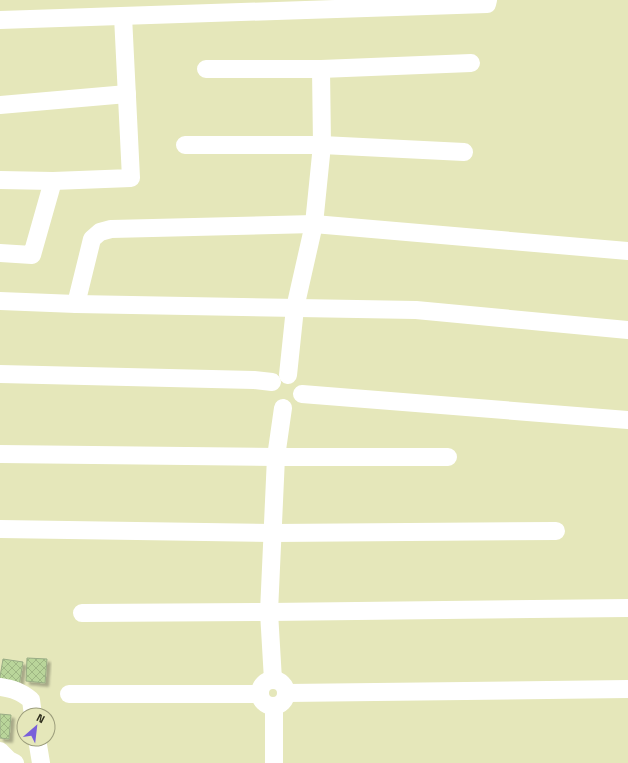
<svg xmlns="http://www.w3.org/2000/svg" width="628" height="763" viewBox="0 0 628 763" font-family="'Titillium Web',sans-serif">
	<defs>
		<pattern id="building-cross-hatch" width="8" height="8" patternUnits="userSpaceOnUse"><rect width="8" height="8" fill="#b9d59a"/><path d="M0 0l8 8M0 8l8-8" fill="none" stroke="#9fb784"/></pattern>
		<filter id="shadow"><feDropShadow dx="3.5" dy="3.5" stdDeviation="1" flood-color="#0004"/></filter>
	</defs>
	<rect width="100%" height="100%" fill="#e5e7ba"/>
	<g fill="url(#building-cross-hatch)" stroke="#99ac85" filter="url(#shadow)">
		<polygon points="27,658 47,659 45,683 26,681"/>
		<polygon points="3,659 23,662 19,686 0,682 0,677"/>
		<polygon points="0,714 11,715 9,739 0,738"/>
	</g>
	<g fill="none" stroke-linecap="round" stroke-linejoin="round">
		<g stroke="#fff" stroke-width="18">
			<polyline points="0,20 487,4 488,0"/>
			<polyline points="206,69 321,69 471,63"/>
			<polyline points="0,105 127,94"/>
			<polyline points="185,145 322,145 464,152"/>
			<polyline points="0,180 53,181 131,178 123,16"/>
			<polyline points="0,253 32,255 53,181"/>
			<polyline points="0,301 76,304 416,310 628,330"/>
			<polyline points="76,304 92,239 100,232 111,229 314,224 628,251"/>
			<polyline points="0,374 254,380 272,382"/>
			<polyline points="288,375 295,308 314,224 322,145 321,69"/>
			<polyline points="302,394 628,420"/>
			<polyline points="0,454 276,457 448,457"/>
			<polyline points="0,529 273,533 556,531"/>
			<polyline points="82,613 269,612 628,608"/>
			<circle cx="273" cy="693" r="13"/>
			<polyline points="273,680 269,612 276,457 283,408"/>
			<path d="M 0,687 C 13,689 20,691 31,700 L 33,715"/>
			<polyline points="286,693 628,689"/>
			<polyline points="69,694 260,694"/>
			<polyline points="274,706 274,763"/>
			<polyline points="37,739 41,763"/>
			<polyline points="0,751 9,760 15,763"/>
		</g>
	</g>
	<g transform="translate(36 727) rotate(28)"><circle r="19" fill="#e5e7ba" stroke="#9c9d7c"/>
	<path d="M0-3L7 15L0 10L-7 15Z" fill="#795fda"/>
	<text y="-6" font-size="11" font-weight="bold" text-anchor="middle" fill="#2f2f1e">N</text>
	</g>
</svg>
